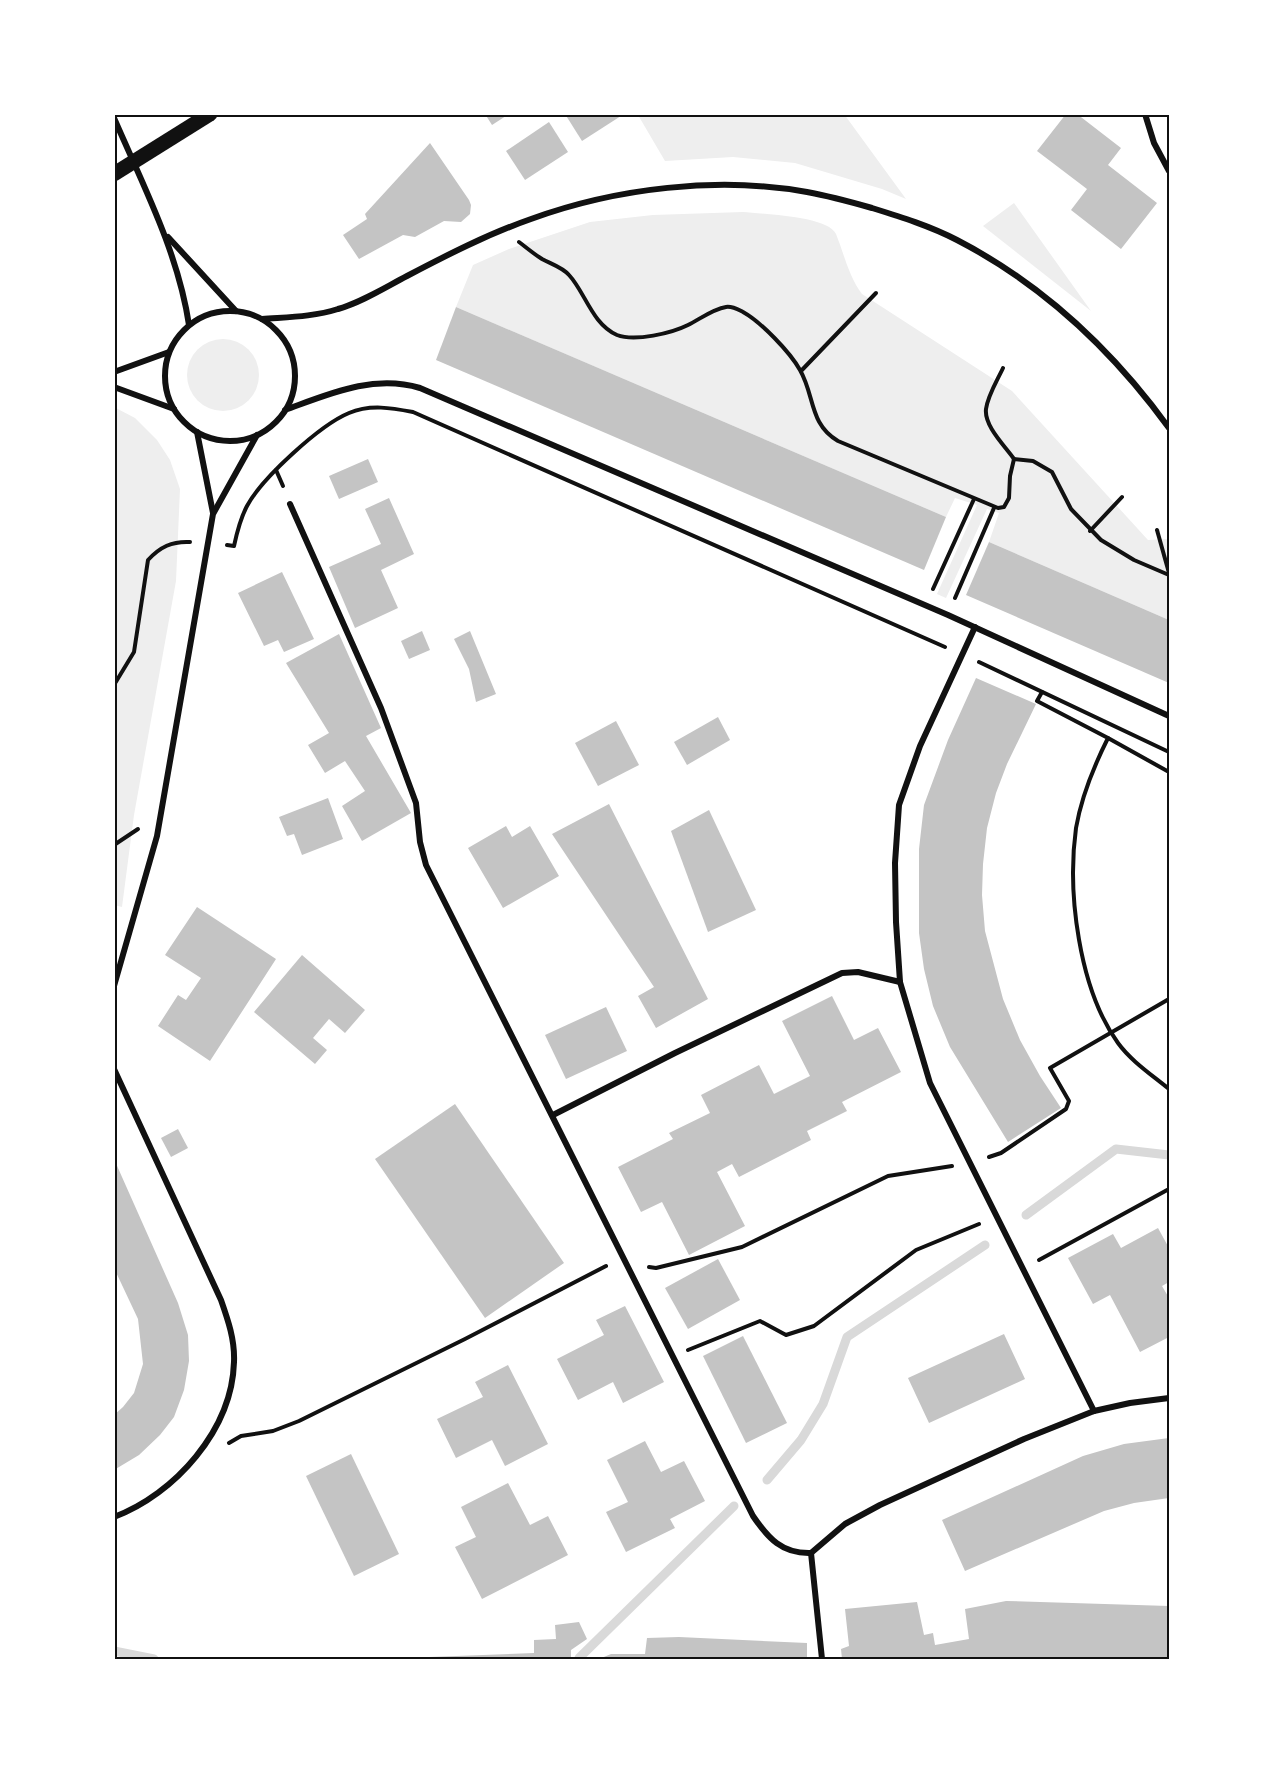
<svg xmlns="http://www.w3.org/2000/svg" width="1283" height="1773" viewBox="0 0 1283 1773" font-family="Montserrat,sans-serif">
	<rect width="100%" height="100%" fill="#fff"/>
	<g fill="#eee">
		<polygon points="640,114 844,114 906,199 882,189 795,163 733,157 665,161 638,115"/>
		<polygon points="1014,203 1091,311 983,226"/>
		<path d="M 743,212 C 762,214 828,216 836,234 C 844,254 849,277 862,294 L 1012,391 L 1148,540 L 1169,539 L 1169,620 L 989,542 L 999,513 L 987,509 L 946,598 L 937,594 L 977,505 L 955,498 L 946,517 L 456,307 L 473,265 L 509,249 L 590,222 L 653,215 Z"/>
		<circle cx="223" cy="375" r="36"/>
		<polygon points="114,407 135,418 157,440 170,460 180,489 176,581 134,815 122,907 114,905"/>
	</g>
	<g fill="none" stroke-linecap="round" stroke-linejoin="round">
		<g stroke="#d9d9d9" stroke-width="9">
			<polyline points="1026,1215 1116,1149 1169,1155"/>
			<polyline points="767,1480 801,1440 823,1404 847,1337 985,1245"/>
			<polyline points="114,1651 154,1659"/>
			<polyline points="579,1658 734,1506"/>
		</g>
	</g>
	<g fill="#c4c4c4">
		<polygon points="485,114 509,114 492,125"/>
		<polygon points="565,114 624,114 582,141"/>
		<polygon points="1066,114 1077,114 1121,148 1108,165 1157,203 1121,249 1071,210 1087,189 1037,151"/>
		<polygon points="549,122 568,152 525,180 506,151"/>
		<polygon points="430,143 469,200 471,205 470,214 461,222 444,221 415,237 403,235 359,259 343,235 367,219 365,214"/>
		<polygon points="456,307 946,517 924,570 436,360"/>
		<polygon points="368,459 378,482 339,499 329,476"/>
		<polygon points="389,498 414,554 381,570 398,608 355,628 329,567 381,544 365,509"/>
		<polygon points="989,542 1169,620 1169,683 966,595"/>
		<polygon points="282,572 314,639 284,652 278,640 264,646 238,593"/>
		<polygon points="422,631 430,650 409,659 401,641"/>
		<polygon points="470,631 496,694 476,702 469,669 454,639"/>
		<polygon points="339,634 381,728 366,736 411,813 362,841 342,806 365,791 345,761 325,773 308,745 329,733 286,663"/>
		<polygon points="976,678 1036,704 1007,764 996,793 987,828 983,864 982,895 985,931 1003,999 1020,1040 1040,1076 1061,1108 1008,1142 950,1047 933,1006 924,969 919,933 919,849 924,805 948,740"/>
		<polygon points="718,717 730,740 687,765 674,742"/>
		<polygon points="616,721 639,765 598,786 575,743"/>
		<polygon points="328,798 343,839 302,855 294,834 287,836 279,817"/>
		<polygon points="609,804 708,999 656,1028 638,996 654,987 552,834"/>
		<polygon points="709,810 756,910 708,932 671,831"/>
		<polygon points="506,826 512,837 530,826 559,876 503,908 468,848"/>
		<polygon points="197,907 276,959 210,1061 158,1026 178,995 186,1000 201,978 165,955"/>
		<polygon points="302,955 365,1010 345,1033 329,1019 313,1038 327,1050 315,1064 254,1012"/>
		<polygon points="832,996 854,1040 878,1028 901,1072 842,1102 847,1111 807,1131 811,1140 739,1177 732,1164 717,1172 745,1226 689,1255 662,1202 641,1212 618,1167 673,1139 669,1133 710,1113 701,1095 759,1065 774,1094 810,1076 782,1021"/>
		<polygon points="606,1007 627,1051 566,1079 545,1035"/>
		<polygon points="455,1104 564,1263 485,1318 375,1159"/>
		<polygon points="178,1129 188,1148 171,1157 161,1138"/>
		<polygon points="114,1159 178,1303 188,1335 189,1361 184,1390 174,1417 160,1435 139,1455 114,1470 114,1415 123,1407 134,1393 143,1364 138,1319 114,1268"/>
		<polygon points="1158,1228 1169,1248 1169,1282 1162,1286 1169,1298 1169,1337 1140,1352 1110,1295 1093,1304 1068,1258 1113,1234 1121,1248"/>
		<polygon points="718,1259 740,1300 688,1329 665,1288"/>
		<polygon points="625,1306 664,1382 623,1403 613,1382 578,1400 557,1359 604,1335 596,1320"/>
		<polygon points="1004,1334 1025,1379 929,1423 908,1378"/>
		<polygon points="743,1336 787,1423 746,1443 703,1356"/>
		<polygon points="508,1365 548,1444 505,1466 492,1440 456,1458 437,1419 483,1397 475,1382"/>
		<polygon points="1169,1438 1169,1498 1134,1503 1104,1511 965,1571 942,1520 1083,1456 1124,1444"/>
		<polygon points="645,1441 661,1472 684,1461 705,1501 670,1519 675,1528 626,1552 606,1512 628,1502 607,1460"/>
		<polygon points="351,1454 399,1554 354,1576 306,1476"/>
		<polygon points="508,1483 530,1525 548,1516 568,1555 482,1599 455,1547 476,1537 461,1507"/>
		<polygon points="1006,1601 1169,1606 1169,1659 842,1659 841,1649 849,1646 845,1609 917,1602 924,1635 933,1633 935,1645 969,1639 965,1609"/>
		<polygon points="579,1622 587,1639 571,1650 571,1659 429,1659 429,1657 534,1653 534,1640 556,1639 555,1625"/>
		<polygon points="679,1637 807,1643 807,1659 599,1659 611,1654 645,1654 647,1638"/>
	</g>
	<g fill="none" stroke-linecap="round" stroke-linejoin="round">
		<g stroke="#111" stroke-width="4">
			<path d="M 519,242 C 527,248 534,254 542,259 C 551,264 562,267 569,275 C 585,292 592,324 617,335 C 635,342 672,333 688,325 C 700,319 713,309 726,307 C 732,306 737,309 743,312 C 761,322 790,352 800,370 C 815,396 809,424 838,441 L 998,508 L 1004,507 L 1009,498 L 1010,476 L 1014,459"/>
			<path d="M 1003,368 C 997,381 988,395 986,409 C 984,426 1005,446 1014,459 L 1033,461 L 1052,472 L 1071,509 L 1101,540 L 1134,560 L 1169,575"/>
			<polyline points="801,371 876,293"/>
			<polyline points="276,470 283,486"/>
			<polyline points="1157,530 1169,573"/>
			<polyline points="1090,531 1122,497"/>
			<path d="M 227,545 L 234,546 C 237,532 240,519 247,506 C 262,478 320,425 349,413 C 370,404 392,408 413,412 L 945,647"/>
			<polyline points="933,589 974,499"/>
			<polyline points="955,598 994,508"/>
			<polyline points="979,662 1169,752"/>
			<path d="M 114,685 L 134,652 L 148,560 C 160,547 172,541 190,542"/>
			<path d="M 1042,692 L 1037,701 L 1108,738 C 1095,764 1081,799 1076,828 C 1067,893 1079,989 1118,1043 C 1131,1061 1152,1075 1169,1089"/>
			<polyline points="1108,738 1169,772"/>
			<polyline points="114,769 114,777"/>
			<polyline points="114,845 138,829"/>
			<polyline points="989,1157 1001,1153 1066,1109 1069,1101 1050,1068 1169,999"/>
			<polyline points="1039,1260 1169,1189"/>
			<polyline points="649,1267 656,1268 742,1247 888,1176 952,1166"/>
			<polyline points="688,1350 760,1321 786,1335 814,1326 916,1250 979,1224"/>
			<polyline points="229,1443 241,1436 273,1431 299,1421 465,1339 606,1266"/>
		</g>
		<g stroke="#111" stroke-width="6">
			<polyline points="1145,114 1154,143 1169,171"/>
			<path d="M 114,118 C 143,185 178,252 189,325"/>
			<polyline points="168,237 236,311"/>
			<circle cx="230" cy="376" r="65"/>
			<path d="M 262,319 C 287,317 313,317 338,309 C 362,302 384,288 407,276 C 447,255 488,234 531,219 C 616,188 718,176 807,192 C 829,196 851,202 872,208 C 901,217 930,226 957,240 C 1042,284 1113,351 1169,428"/>
			<polyline points="114,372 169,352"/>
			<polyline points="114,387 174,409"/>
			<path d="M 285,410 C 329,394 373,374 420,388 L 948,615 L 1169,716"/>
			<polyline points="197,432 213,513"/>
			<path d="M 290,504 L 381,708 L 416,803 L 420,842 L 426,865 L 753,1516 C 768,1538 782,1554 811,1553"/>
			<polyline points="975,627 920,746 899,805 895,863 896,922 900,982 930,1083 1094,1411"/>
			<polyline points="114,986 157,836 213,514 257,435"/>
			<path d="M 114,1069 L 221,1300 C 228,1320 235,1340 234,1362 C 232,1430 175,1494 114,1517"/>
			<polyline points="553,1115 675,1053 842,973 858,972 900,982"/>
			<polyline points="811,1553 845,1524 880,1505 1024,1439 1094,1411 1130,1403 1169,1398"/>
			<polyline points="811,1553 822,1659"/>
		</g>
		<polyline stroke="#111" stroke-width="15" points="114,174 210,114"/>
	</g>
	<rect width="1283" height="1773" fill="none" stroke="#ffffff" stroke-width="231"/>
	<rect x="116" y="116" width="1052" height="1542" fill="none" stroke="#111" stroke-width="2"/>
</svg>
